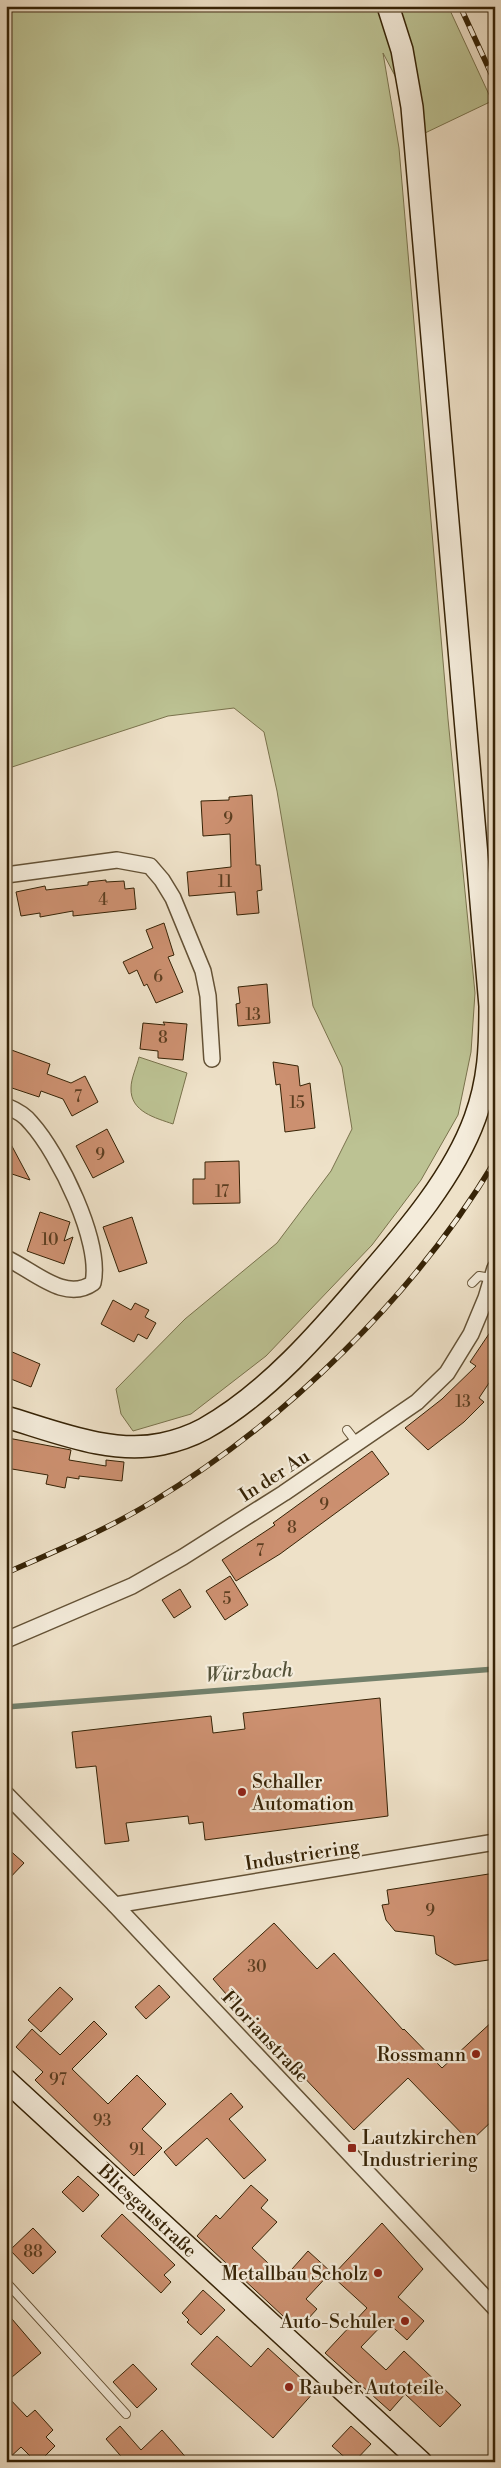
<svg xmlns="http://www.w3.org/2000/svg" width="501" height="2468" viewBox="0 0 501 2468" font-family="'Libre Bodoni',serif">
	<rect width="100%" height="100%" fill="#eee1c8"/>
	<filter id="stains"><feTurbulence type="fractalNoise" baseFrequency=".004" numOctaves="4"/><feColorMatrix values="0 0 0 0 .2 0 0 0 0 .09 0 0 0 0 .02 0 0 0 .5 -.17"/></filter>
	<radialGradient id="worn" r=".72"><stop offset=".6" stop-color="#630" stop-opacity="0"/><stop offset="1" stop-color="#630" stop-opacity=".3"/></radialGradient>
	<g fill="#bcc293" stroke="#79724c">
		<polygon points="6,6 448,6 492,101 425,133 383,53 399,148 448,719 475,993 471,1052 458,1115 421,1180 372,1245 266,1356 191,1414 133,1431 121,1414 116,1389 185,1319 277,1243 331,1171 352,1129 342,1067 313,1006 277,791 264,732 234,708 168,716 6,769"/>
		<path d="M 139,1057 L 187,1073 L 173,1124 C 156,1118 130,1112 131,1088 C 131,1078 137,1066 139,1057 Z"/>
	</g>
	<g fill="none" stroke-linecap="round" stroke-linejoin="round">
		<polyline stroke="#73806b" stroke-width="5.5" points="6,1707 495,1669"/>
	</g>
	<g fill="#cc9070" stroke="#362306">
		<polygon points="252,795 256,865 260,865 262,890 257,891 259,913 237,915 235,892 189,896 187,872 231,867 230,834 203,836 201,801 229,800 229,797"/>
		<polygon points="106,880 106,882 124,881 125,889 134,888 136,909 73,916 73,911 40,917 40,913 21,916 16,892 45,886 46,890 88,885 88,882"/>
		<polygon points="164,923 174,955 168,957 183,992 156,1003 147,984 144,986 137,970 129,974 123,962 153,948 146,930"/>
		<polygon points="267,984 270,1023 238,1026 236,1004 240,1003 238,987"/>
		<polygon points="163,1022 187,1024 183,1060 158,1058 158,1051 140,1049 143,1023 165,1025"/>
		<polygon points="6,1048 50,1064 47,1074 71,1083 85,1076 98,1102 72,1116 63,1099 41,1091 39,1097 6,1086"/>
		<polygon points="273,1062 298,1066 300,1086 310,1083 315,1128 285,1132 280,1084 276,1085"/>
		<polygon points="107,1129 124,1162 93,1178 76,1146"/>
		<polygon points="6,1135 30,1180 6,1172"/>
		<polygon points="239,1161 240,1203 193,1204 193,1179 205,1179 205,1162"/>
		<polygon points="40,1212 70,1222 64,1241 73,1237 64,1264 27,1251"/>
		<polygon points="132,1217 147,1263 119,1272 103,1227"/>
		<polygon points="113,1300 131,1310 135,1303 149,1310 145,1317 156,1323 147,1339 138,1334 134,1342 101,1324"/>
		<polygon points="495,1325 495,1374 479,1398 484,1402 464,1422 428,1450 405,1428 442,1399 476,1366 470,1362"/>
		<polygon points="10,1351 40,1364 31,1387 6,1377 6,1360"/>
		<polygon points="8,1438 71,1450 69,1460 106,1466 106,1460 124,1462 122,1481 79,1476 79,1479 67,1477 65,1488 46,1484 48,1475 6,1468"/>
		<polygon points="372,1451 389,1474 280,1554 236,1581 222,1560 275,1525 273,1523"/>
		<polygon points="230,1576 248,1605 225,1620 206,1591"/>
		<polygon points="180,1589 191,1607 174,1618 162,1600"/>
		<polygon points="380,1698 388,1816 205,1840 203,1822 189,1824 188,1816 126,1823 129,1841 105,1844 96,1766 76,1768 72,1732 211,1716 213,1733 245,1729 243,1713"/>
		<polygon points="6,1847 24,1863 6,1882"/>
		<polygon points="495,1873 495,1959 455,1965 436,1954 434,1936 395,1931 386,1920 382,1905 389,1904 387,1890"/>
		<polygon points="274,1923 317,1969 334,1953 403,2030 404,2029 442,2068 495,2019 495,2118 470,2142 408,2078 354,2130 240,2010 213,1979"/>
		<polygon points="159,1985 170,1997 146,2019 135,2007"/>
		<polygon points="60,1987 73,1999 41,2032 28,2020"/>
		<polygon points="94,2021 107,2034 72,2069 108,2104 137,2075 166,2104 142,2129 162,2148 134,2176 35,2080 43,2072 16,2047 32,2029 60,2055"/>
		<polygon points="231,2093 243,2107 229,2119 266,2160 244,2179 207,2138 176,2166 164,2152"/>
		<polygon points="78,2176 99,2195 83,2212 62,2192"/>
		<polygon points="251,2185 268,2200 261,2208 277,2222 252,2248 284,2278 308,2251 331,2272 306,2299 317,2309 298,2330 197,2236 216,2215 220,2219"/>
		<polygon points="122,2214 175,2265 164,2275 171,2282 161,2293 101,2236"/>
		<polygon points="382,2223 423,2269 398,2297 424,2321 407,2340 386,2321 361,2347 386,2370 404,2351 461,2405 440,2427 405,2394 390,2411 325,2353 367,2308 332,2276"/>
		<polygon points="33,2228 56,2252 33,2274 10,2250"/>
		<polygon points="203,2290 225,2310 201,2335 187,2322 189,2320 182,2313"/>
		<polygon points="6,2312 41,2353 6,2382"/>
		<polygon points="217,2336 251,2367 268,2348 315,2391 273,2438 191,2364"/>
		<polygon points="133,2364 157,2389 137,2408 113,2382"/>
		<polygon points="6,2395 27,2417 35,2410 53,2430 46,2437 55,2446 39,2462 36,2462 21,2447 6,2461"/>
		<polygon points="120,2426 141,2450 162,2430 190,2462 126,2462 106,2439"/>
		<polygon points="351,2426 371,2444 354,2462 350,2462 332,2446"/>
	</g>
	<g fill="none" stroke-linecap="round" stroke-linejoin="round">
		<defs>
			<g id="service">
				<polyline points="472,1283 479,1276 491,1278"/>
				<polyline points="347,1430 357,1443"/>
				<polyline points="6,2282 126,2414"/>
			</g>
			<g id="minor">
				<polyline points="6,875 117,860 150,866 162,880 173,898 203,971 208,996 212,1059"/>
				<path d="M 6,1106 C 16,1110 25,1115 31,1123 C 59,1154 102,1242 93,1283 C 65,1303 33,1270 6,1258"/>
				<polyline points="6,1640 132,1586 183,1557 284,1493 417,1402 447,1373 471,1334 486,1298 495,1268"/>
				<polyline points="6,1794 115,1905 495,2308"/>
				<polyline points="115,1905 495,1842"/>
			</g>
			<g id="secondary">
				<path d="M 6,1417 C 54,1431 111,1455 162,1444 C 176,1441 191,1436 204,1429 C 267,1394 321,1331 367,1277 C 407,1231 454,1176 475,1118 C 489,1080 490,1047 490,1006 L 412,107 L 402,50 L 388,6"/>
				<polyline points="6,2080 421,2462"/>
			</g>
		</defs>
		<use href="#service" stroke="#645236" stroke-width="10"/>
		<use href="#minor" stroke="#645236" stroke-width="18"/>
		<use href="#secondary" stroke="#362306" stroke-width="24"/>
		<use href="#service" stroke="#f4ecdb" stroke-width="8"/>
		<use href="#minor" stroke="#f4ecdb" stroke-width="15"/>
		<use href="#secondary" stroke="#f4ecdb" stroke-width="21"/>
		<defs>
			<g id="rail">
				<polyline points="460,6 495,82"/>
				<path d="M 6,1573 C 56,1551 106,1530 152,1502 C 285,1422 415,1295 495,1161"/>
			</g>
		</defs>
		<use href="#rail" stroke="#362306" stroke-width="5.5"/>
		<use href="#rail" stroke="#f4ecdb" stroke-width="4" stroke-dasharray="11" stroke-linecap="butt"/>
	</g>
	<g fill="#8f2418" stroke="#f4ecdb" stroke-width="2">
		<circle cx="242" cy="1792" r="5"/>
		<circle cx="476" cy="2054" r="5"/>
		<rect x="347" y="2143" width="10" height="10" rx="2.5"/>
		<circle cx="378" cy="2273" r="5"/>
		<circle cx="405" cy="2321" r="5"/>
		<circle cx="289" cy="2387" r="5"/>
	</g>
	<g text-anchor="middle" stroke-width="4.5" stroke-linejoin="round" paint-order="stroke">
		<g font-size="16" fill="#5c3e20">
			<text x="228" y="824">9</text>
			<text x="225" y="887">11</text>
			<text x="103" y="905">4</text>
			<text x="158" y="982">6</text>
			<text x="253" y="1020">13</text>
			<text x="163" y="1043">8</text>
			<text x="78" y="1102">7</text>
			<text x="297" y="1108">15</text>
			<text x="100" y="1160">9</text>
			<text x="222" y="1197">17</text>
			<text x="50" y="1245">10</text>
			<text x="463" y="1407">13</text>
			<text x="324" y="1510">9</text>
			<text x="292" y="1533">8</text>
			<text x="260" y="1556">7</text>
			<text x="227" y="1604">5</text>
			<text x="430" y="1916">9</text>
			<text x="257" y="1972">30</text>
			<text x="58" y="2085">97</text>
			<text x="102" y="2126">93</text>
			<text x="137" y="2155">91</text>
			<text x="33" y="2257">88</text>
		</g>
		<g font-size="19" fill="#362306" stroke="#f4ecdb">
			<text transform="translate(274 1475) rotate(-33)" y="7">In der Au</text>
			<text transform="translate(302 1854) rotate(-9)" y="7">Industriering</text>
			<text transform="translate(266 2036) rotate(47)" y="7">Florianstraße</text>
			<text transform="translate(148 2210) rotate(43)" y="7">Bliesgaustraße</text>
		</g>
		<g font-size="19" fill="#362306" stroke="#f4ecdb" text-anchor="start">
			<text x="252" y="1788">Schaller<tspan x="252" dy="22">Automation</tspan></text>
			<text x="466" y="2061" text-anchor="end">Rossmann</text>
			<text x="362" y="2144">Lautzkirchen<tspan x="362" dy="22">Industriering</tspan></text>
			<text x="368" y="2280" text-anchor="end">Metallbau Scholz</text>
			<text x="395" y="2328" text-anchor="end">Auto-Schuler</text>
			<text x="299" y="2394">Rauber Autoteile</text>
		</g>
		<g font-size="20" font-style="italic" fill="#545239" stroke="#f4ecdb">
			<text transform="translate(249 1672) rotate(-4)" y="7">Würzbach</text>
		</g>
	</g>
	<rect width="501" height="2468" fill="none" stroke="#eee1c8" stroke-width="25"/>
	<rect x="8" y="8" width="486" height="2453" fill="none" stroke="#362306" stroke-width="2.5"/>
	<rect x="12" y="12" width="476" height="2443" fill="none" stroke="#362306"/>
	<rect width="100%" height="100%" filter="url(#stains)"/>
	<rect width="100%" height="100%" fill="url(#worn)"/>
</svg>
